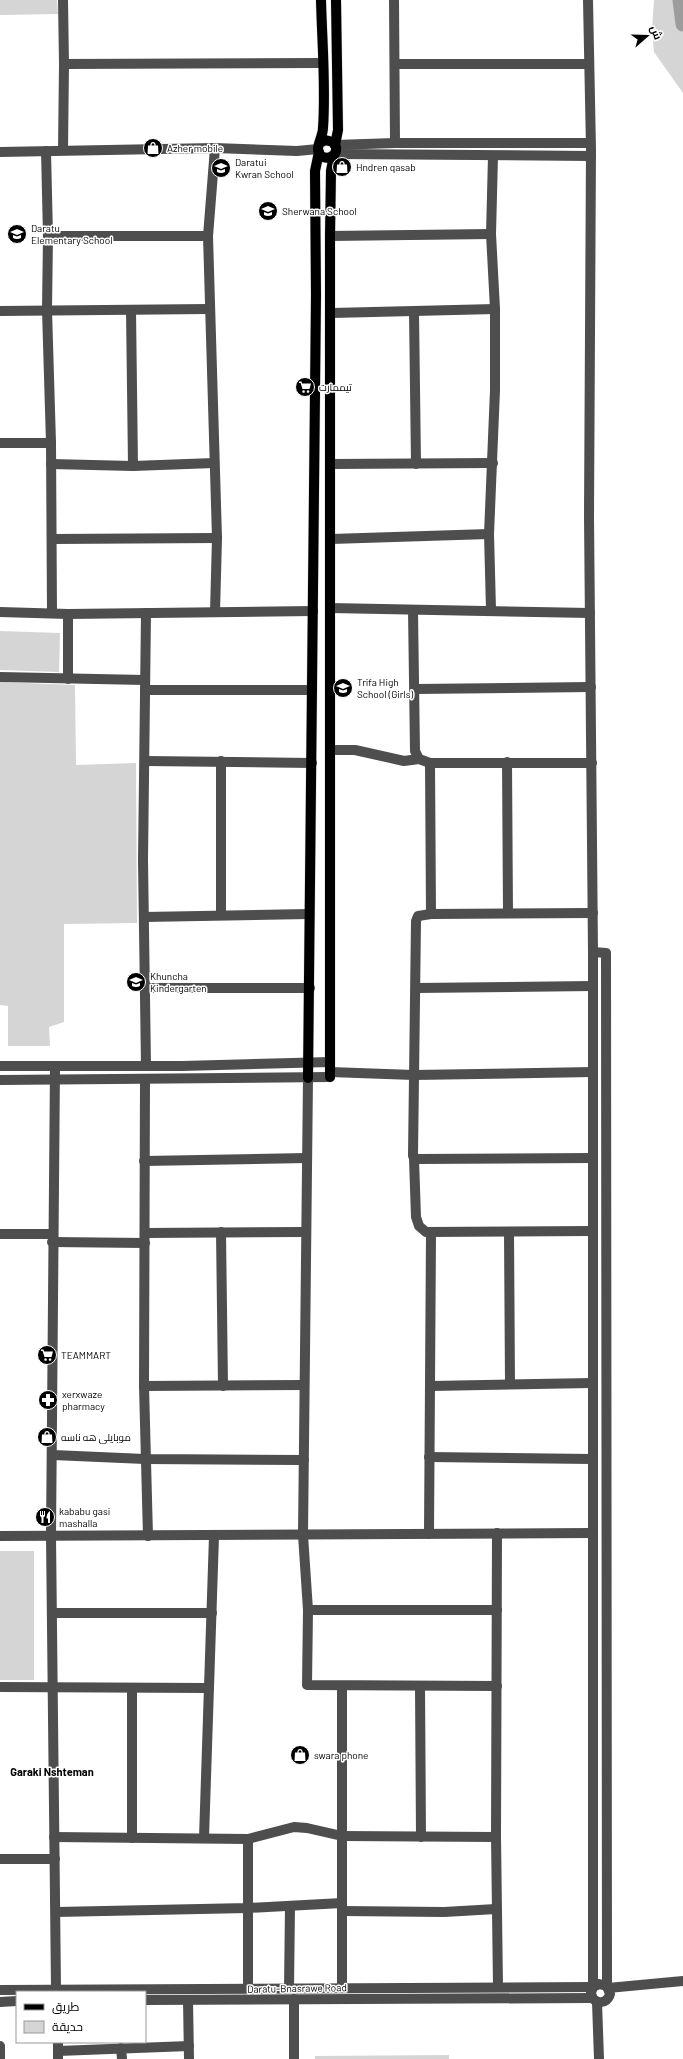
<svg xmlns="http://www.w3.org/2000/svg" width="683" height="2059" viewBox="0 0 683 2059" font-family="Barlow,Cairo,sans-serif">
	<rect width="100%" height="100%" fill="#fff"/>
	<g fill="#d5d5d5">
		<polygon points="0,0 57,0 58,14 0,15"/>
		<polygon points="654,0 683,0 683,93 654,52 652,30"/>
		<polygon points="0,631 60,633 59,672 0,670"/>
		<polygon points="0,682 75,685 76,765 136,763 137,923 64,924 64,1022 49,1027 50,1046 8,1046 8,1006 0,1005"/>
		<rect x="0" y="1551" width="34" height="129"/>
		<polygon points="449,2055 449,2059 315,2059 315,2056"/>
	</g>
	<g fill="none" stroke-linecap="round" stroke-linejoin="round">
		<polyline stroke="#9c9c9c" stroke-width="15" points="680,0 683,24"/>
		<defs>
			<g id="major">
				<path d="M 320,143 L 325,140 L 333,142 L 336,147 C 338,160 318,162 318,149 C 318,143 323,135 323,128 C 326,86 322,42 321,0"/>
				<polyline points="335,145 338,130 336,0"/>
				<polyline points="330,1077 330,236 331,171 334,155"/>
				<polyline points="308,1078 316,295 315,171 319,152"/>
			</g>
		</defs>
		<use href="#major" stroke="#dbdbdb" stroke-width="11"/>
		<g stroke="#4e4e4e" stroke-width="10">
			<polyline points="394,0 395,143"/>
			<path d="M 588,0 L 591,149 L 589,516 L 593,952 L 593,1987 L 591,1993 C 593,2005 607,2005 610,1994 L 607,1986 L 599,1984 L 593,1987"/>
			<polyline points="64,64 323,63"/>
			<polyline points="395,64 589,64"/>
			<polyline points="335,145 395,143 590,143"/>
			<polyline points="215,148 208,236 217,538 215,612"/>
			<polyline points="63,150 64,64 63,0"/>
			<polyline points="46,151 48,236 47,310 51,443 52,613"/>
			<polyline points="0,152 215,148 297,151 318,149"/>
			<polyline points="335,154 591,156"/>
			<polyline points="48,236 208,236"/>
			<polyline points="330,236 491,234"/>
			<polyline points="131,310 133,466"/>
			<polyline points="0,311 209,309"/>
			<polyline points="414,312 416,464"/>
			<polyline points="332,313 495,309"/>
			<polyline points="0,443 51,443"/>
			<polyline points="51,464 133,466 214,463"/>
			<polyline points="331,464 493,463"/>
			<polyline points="52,539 217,538"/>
			<polyline points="331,539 489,534"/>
			<polyline points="330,608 590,613"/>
			<polyline points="413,610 415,751 419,759 430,763 592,763"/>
			<polyline points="491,610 489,534 495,390 495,309 491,234 493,156"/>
			<polyline points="0,612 68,614 313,611"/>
			<polyline points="146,613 143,860 146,1066"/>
			<polyline points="0,677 145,680"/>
			<polyline points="68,679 68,614"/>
			<polyline points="415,689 591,687"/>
			<polyline points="145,690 312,690"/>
			<polyline points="331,750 355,750 404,761 419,759"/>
			<polyline points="145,761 312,763"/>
			<polyline points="507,762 508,913"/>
			<polyline points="430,763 431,914"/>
			<polyline points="221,915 221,761"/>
			<polyline points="144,917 309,914"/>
			<polyline points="593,952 606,953 607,1987"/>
			<polyline points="144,988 310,988"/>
			<polyline points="416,988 593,986"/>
			<polyline points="0,1066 182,1066 330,1062"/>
			<polyline points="55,1066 51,1536 56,1989"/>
			<polyline points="330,1072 414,1075 593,1072"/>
			<polyline points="308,1078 303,1535 308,1610 307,1685 497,1686"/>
			<polyline points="145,1079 144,1386 148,1536"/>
			<polyline points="0,1080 330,1077"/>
			<polyline points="593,1158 417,1159 413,1156 416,921 418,916 431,914 593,913"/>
			<polyline points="414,1159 416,1217 419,1226 426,1232 593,1231"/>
			<polyline points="144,1161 307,1158"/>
			<polyline points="221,1232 223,1386"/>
			<polyline points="509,1232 510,1384"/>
			<polyline points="145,1233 305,1232"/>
			<polyline points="0,1234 52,1234"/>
			<polyline points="52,1242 145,1243"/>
			<polyline points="144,1386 304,1385"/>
			<polyline points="431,1386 592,1383"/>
			<polyline points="53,1455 145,1459 304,1460"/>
			<polyline points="429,1457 592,1459"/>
			<polyline points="497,1533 496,1837 498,1987"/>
			<polyline points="429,1534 431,1234"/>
			<polyline points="0,1536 592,1533"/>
			<polyline points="308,1610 497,1610"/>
			<polyline points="52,1613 212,1613"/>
			<polyline points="342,1686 342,1987"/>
			<polyline points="420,1686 421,1837"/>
			<polyline points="0,1687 209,1688"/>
			<polyline points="54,1837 248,1839 294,1827 307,1828 342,1836 496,1837"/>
			<polyline points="132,1838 132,1688"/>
			<polyline points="204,1838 214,1536"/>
			<polyline points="0,1859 55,1859"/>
			<polyline points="342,1911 444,1912 496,1909"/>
			<polyline points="56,1912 248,1908 342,1903"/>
			<polyline points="248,1988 248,1839"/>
			<polyline points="289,1988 290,1906"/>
			<polyline points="608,1988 683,1981"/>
			<polyline points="0,1990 593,1987"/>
			<polyline points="294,1999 294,2059"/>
			<polyline points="145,2000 592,1998"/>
			<polyline points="188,2000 189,2059"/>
			<polyline points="0,2002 17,2001"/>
			<polyline points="597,2002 599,2059"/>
			<polyline points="58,2042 58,2059"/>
			<polyline points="0,2046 0,2059"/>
			<polyline points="121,2048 122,2059"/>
			<polyline points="58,2051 189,2046"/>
		</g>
		<use href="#major" stroke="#000" stroke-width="10"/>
	</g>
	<defs>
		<symbol id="shop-disc" viewBox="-11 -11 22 22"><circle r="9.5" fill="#000" stroke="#fff"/><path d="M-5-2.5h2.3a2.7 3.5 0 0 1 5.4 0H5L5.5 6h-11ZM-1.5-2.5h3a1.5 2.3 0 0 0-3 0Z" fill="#fff"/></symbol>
		<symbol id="school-disc" viewBox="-11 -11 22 22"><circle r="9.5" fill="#000" stroke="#fff"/><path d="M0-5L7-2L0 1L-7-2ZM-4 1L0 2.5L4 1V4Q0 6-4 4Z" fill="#fff"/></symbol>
		<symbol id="supermarket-disc" viewBox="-11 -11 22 22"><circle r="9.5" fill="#000" stroke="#fff"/><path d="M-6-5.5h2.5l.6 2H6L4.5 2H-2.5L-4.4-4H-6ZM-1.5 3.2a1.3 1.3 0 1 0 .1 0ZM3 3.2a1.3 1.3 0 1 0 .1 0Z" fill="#fff"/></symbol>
		<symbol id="pharmacy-disc" viewBox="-11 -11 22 22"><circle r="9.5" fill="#000" stroke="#fff"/><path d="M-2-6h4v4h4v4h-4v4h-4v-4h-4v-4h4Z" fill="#fff"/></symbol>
		<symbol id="restaurant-disc" viewBox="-11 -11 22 22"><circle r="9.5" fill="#000" stroke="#fff"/><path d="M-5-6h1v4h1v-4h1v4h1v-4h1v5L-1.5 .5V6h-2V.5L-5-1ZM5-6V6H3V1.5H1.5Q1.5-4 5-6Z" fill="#fff"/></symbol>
	</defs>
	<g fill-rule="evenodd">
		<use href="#shop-disc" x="142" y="137" width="22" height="22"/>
		<use href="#shop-disc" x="331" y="156" width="22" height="22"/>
		<use href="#school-disc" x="210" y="157" width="22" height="22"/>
		<use href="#school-disc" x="257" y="200" width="22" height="22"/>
		<use href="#school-disc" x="6" y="223" width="22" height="22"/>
		<use href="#supermarket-disc" x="294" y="376" width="22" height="22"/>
		<use href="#school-disc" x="332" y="677" width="22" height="22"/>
		<use href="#school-disc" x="125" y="971" width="22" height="22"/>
		<use href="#supermarket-disc" x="36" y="1344" width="22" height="22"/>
		<use href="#pharmacy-disc" x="37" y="1389" width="22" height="22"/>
		<use href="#shop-disc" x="36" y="1426" width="22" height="22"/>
		<use href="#restaurant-disc" x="34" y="1506" width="22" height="22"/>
		<use href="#shop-disc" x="289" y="1744" width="22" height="22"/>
	</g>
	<g text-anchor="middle" stroke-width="3" stroke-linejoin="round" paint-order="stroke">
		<g font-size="10" fill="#000" stroke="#fff" text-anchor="start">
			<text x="167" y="152">Azher mobile</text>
			<text x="235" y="166">Daratui<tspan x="235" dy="12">Kwran School</tspan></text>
			<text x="356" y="171">Hndren qasab</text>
			<text x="282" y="215">Sherwana School</text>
			<text x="31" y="232">Daratu<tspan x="31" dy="12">Elementary School</tspan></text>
			<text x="319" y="391">تیممارت</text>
			<text x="357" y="686">Trifa High<tspan x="357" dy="12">School (Girls)</tspan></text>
			<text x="150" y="980">Khuncha<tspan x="150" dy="12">Kindergarten</tspan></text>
			<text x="61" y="1359">TEAMMART</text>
			<text x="62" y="1398">xerxwaze<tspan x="62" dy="12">pharmacy</tspan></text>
			<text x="61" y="1441">موبایلی هه ناسه</text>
			<text x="59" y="1515">kababu gasi<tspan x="59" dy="12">mashalla</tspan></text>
			<text x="314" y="1759">swara phone</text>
		</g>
		<g font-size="10" fill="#000" stroke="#fff">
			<text transform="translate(297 1988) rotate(-1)" y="4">Daratu-Bnasrawe Road</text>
		</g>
		<g font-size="11" font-weight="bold" fill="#000" stroke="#fff">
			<text x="52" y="1776">Garaki Nshteman</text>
		</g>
	</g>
	<rect x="16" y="1991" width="130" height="52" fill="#ffffff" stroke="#999999"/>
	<rect x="24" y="2004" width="20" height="6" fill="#000000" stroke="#999999"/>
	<text x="52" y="2011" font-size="12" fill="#000000">طريق</text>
	<rect x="24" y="2021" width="20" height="12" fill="#d5d5d5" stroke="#999999"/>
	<text x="52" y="2031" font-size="12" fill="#000000">حديقة</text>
	<g transform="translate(647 36) rotate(70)" stroke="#ffffff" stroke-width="3" paint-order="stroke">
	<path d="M0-3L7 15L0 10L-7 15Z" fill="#000000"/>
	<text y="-6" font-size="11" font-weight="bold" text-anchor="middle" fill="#000000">ش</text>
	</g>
</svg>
